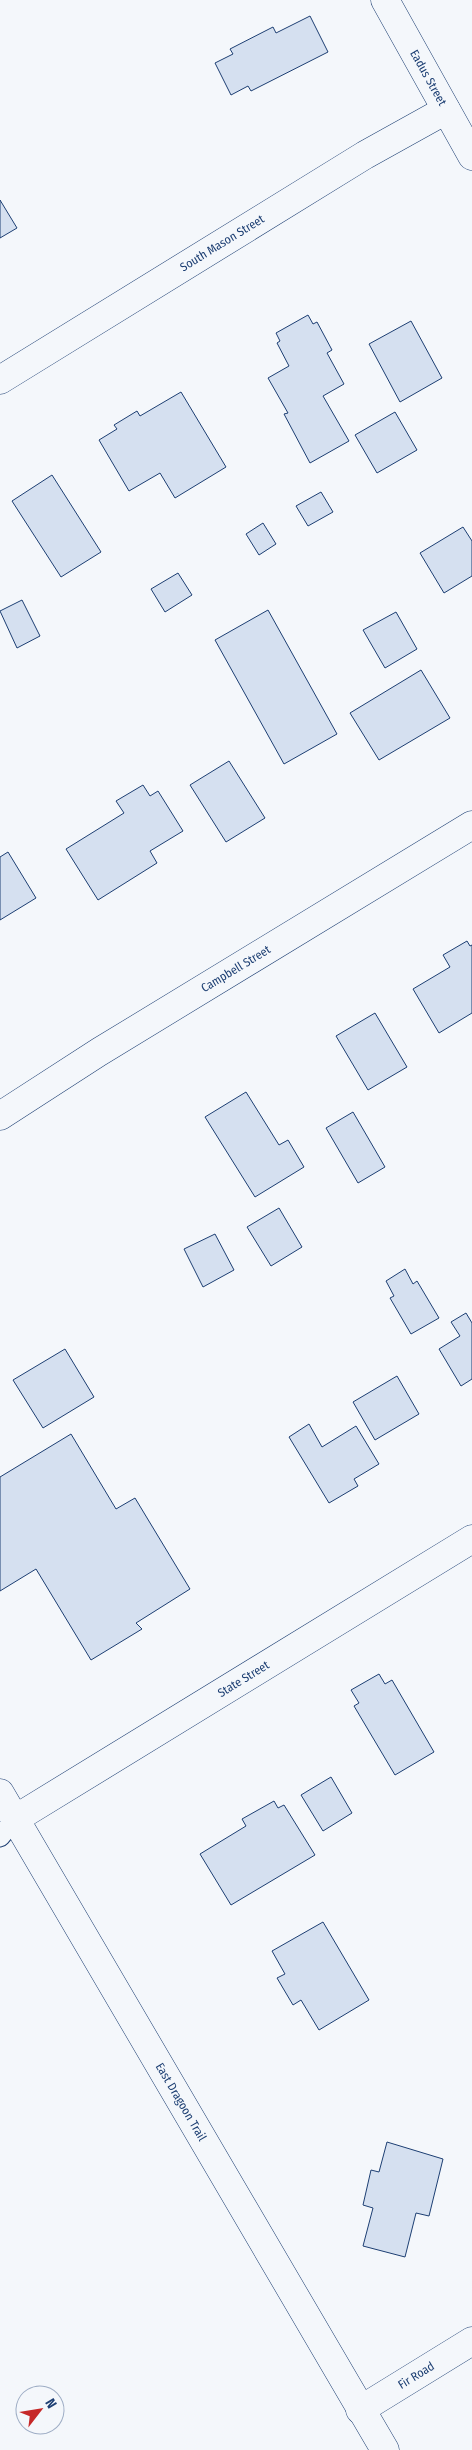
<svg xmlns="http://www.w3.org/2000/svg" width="472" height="2450" viewBox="0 0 472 2450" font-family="'Fira Sans Condensed',sans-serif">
	<rect width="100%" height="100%" fill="#f4f7fb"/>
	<g fill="#d5e0f0" stroke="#1d3f73">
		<polygon points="310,16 328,52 251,91 248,86 231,95 215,63 233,54 230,49 273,27 276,33"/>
		<polygon points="0,200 17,228 0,238"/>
		<polygon points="308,315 313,324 317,322 332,350 327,353 344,384 323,396 349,441 310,463 284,414 288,413 268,378 289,366 277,343 280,341 276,333"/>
		<polygon points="411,321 442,378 400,402 369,344"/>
		<polygon points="181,392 226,467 175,498 160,473 129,491 99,440 117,429 114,425 137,411 140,416"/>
		<polygon points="395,412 417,450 377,473 355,435"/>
		<polygon points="52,475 101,552 61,577 12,501"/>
		<polygon points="321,492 333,512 308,526 296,506"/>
		<polygon points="263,523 276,544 259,555 246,534"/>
		<polygon points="463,527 472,541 472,576 444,593 420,553"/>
		<polygon points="178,573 192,595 165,612 151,589"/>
		<polygon points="22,600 40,636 17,648 0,611"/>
		<polygon points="268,610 337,734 284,764 215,640"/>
		<polygon points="396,612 417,649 385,668 363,630"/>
		<polygon points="421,670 450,718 379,760 350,713"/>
		<polygon points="229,761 265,818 226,842 190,785"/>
		<polygon points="143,785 150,796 158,791 183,831 150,851 157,863 98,900 66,849 124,813 116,801"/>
		<polygon points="8,852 36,898 0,920 0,857"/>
		<polygon points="467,941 470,946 472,945 472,1013 439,1033 413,989 450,967 443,955"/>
		<polygon points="375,1013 407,1067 368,1090 336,1036"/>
		<polygon points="246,1092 279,1145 288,1140 304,1167 255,1197 205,1117"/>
		<polygon points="353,1112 385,1167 358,1183 326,1128"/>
		<polygon points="279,1208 302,1247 271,1266 247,1227"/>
		<polygon points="215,1234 234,1270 203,1287 184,1249"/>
		<polygon points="405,1269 413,1284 417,1281 439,1318 411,1334 390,1298 394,1296 386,1281"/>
		<polygon points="466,1313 472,1323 472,1379 461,1386 439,1349 460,1336 451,1322"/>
		<polygon points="65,1349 94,1397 43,1428 13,1380"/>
		<polygon points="397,1376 419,1414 375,1440 353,1402"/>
		<polygon points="309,1424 322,1447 356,1426 379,1464 354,1479 358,1486 329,1503 289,1437"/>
		<polygon points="71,1434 116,1509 135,1498 190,1589 136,1623 142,1629 91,1660 36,1569 0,1591 0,1477"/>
		<polygon points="379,1674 385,1684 392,1680 434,1752 395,1775 354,1706 359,1703 351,1690"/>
		<polygon points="331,1777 352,1813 323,1831 301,1795"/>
		<polygon points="274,1801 278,1808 284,1805 315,1855 231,1905 200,1854 246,1826 242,1819"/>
		<polygon points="323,1922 369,2000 319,2030 301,2000 293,2005 277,1978 285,1974 272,1951"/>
		<polygon points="387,2142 443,2159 429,2216 416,2213 405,2257 363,2246 373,2208 363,2205 371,2170 379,2172"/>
	</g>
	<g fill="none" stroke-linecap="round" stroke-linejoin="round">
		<defs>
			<polyline id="lane" points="0,1837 15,1819"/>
			<g id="street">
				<path id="s1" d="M 385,0 L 472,156"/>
				<path id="s2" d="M 0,380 L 365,155 L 446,110"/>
				<path id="s3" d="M 0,1116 L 99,1052 L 472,825"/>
				<path id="s4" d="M 15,1819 L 472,1539"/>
			</g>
			<g id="secondary">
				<path id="s5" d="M 0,1793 L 385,2450"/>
				<path id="s6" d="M 360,2410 L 472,2341"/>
			</g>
		</defs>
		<use href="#lane" stroke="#1d3f73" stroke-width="21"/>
		<use href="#street" stroke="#1d3f73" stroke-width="29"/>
		<use href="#secondary" stroke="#1d3f73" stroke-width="29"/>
		<use href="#lane" stroke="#f4f7fb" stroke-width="19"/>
		<use href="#street" stroke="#f4f7fb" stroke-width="28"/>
		<use href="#secondary" stroke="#f4f7fb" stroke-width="28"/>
	</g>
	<g text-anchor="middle" stroke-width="4" stroke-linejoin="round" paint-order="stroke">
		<g font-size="12" fill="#1d3f73" stroke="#f4f7fb">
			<text dy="4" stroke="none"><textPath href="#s1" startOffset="89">Eadus Street</textPath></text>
			<text dy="4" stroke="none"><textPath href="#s2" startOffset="261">South Mason Street</textPath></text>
			<text dy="4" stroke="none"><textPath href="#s3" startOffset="278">Campbell Street</textPath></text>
			<text dy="4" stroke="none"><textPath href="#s4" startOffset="268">State Street</textPath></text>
			<text dy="4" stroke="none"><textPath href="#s5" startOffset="358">East Dragoon Trail</textPath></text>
			<text dy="4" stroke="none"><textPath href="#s6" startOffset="66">Fir Road</textPath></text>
		</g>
	</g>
	<g transform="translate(40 2410) rotate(59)"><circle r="24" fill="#f4f7fb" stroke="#9eadc5"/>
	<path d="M0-4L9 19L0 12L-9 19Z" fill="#c62828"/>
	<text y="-8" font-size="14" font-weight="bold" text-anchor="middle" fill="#1d3f73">N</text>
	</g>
</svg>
